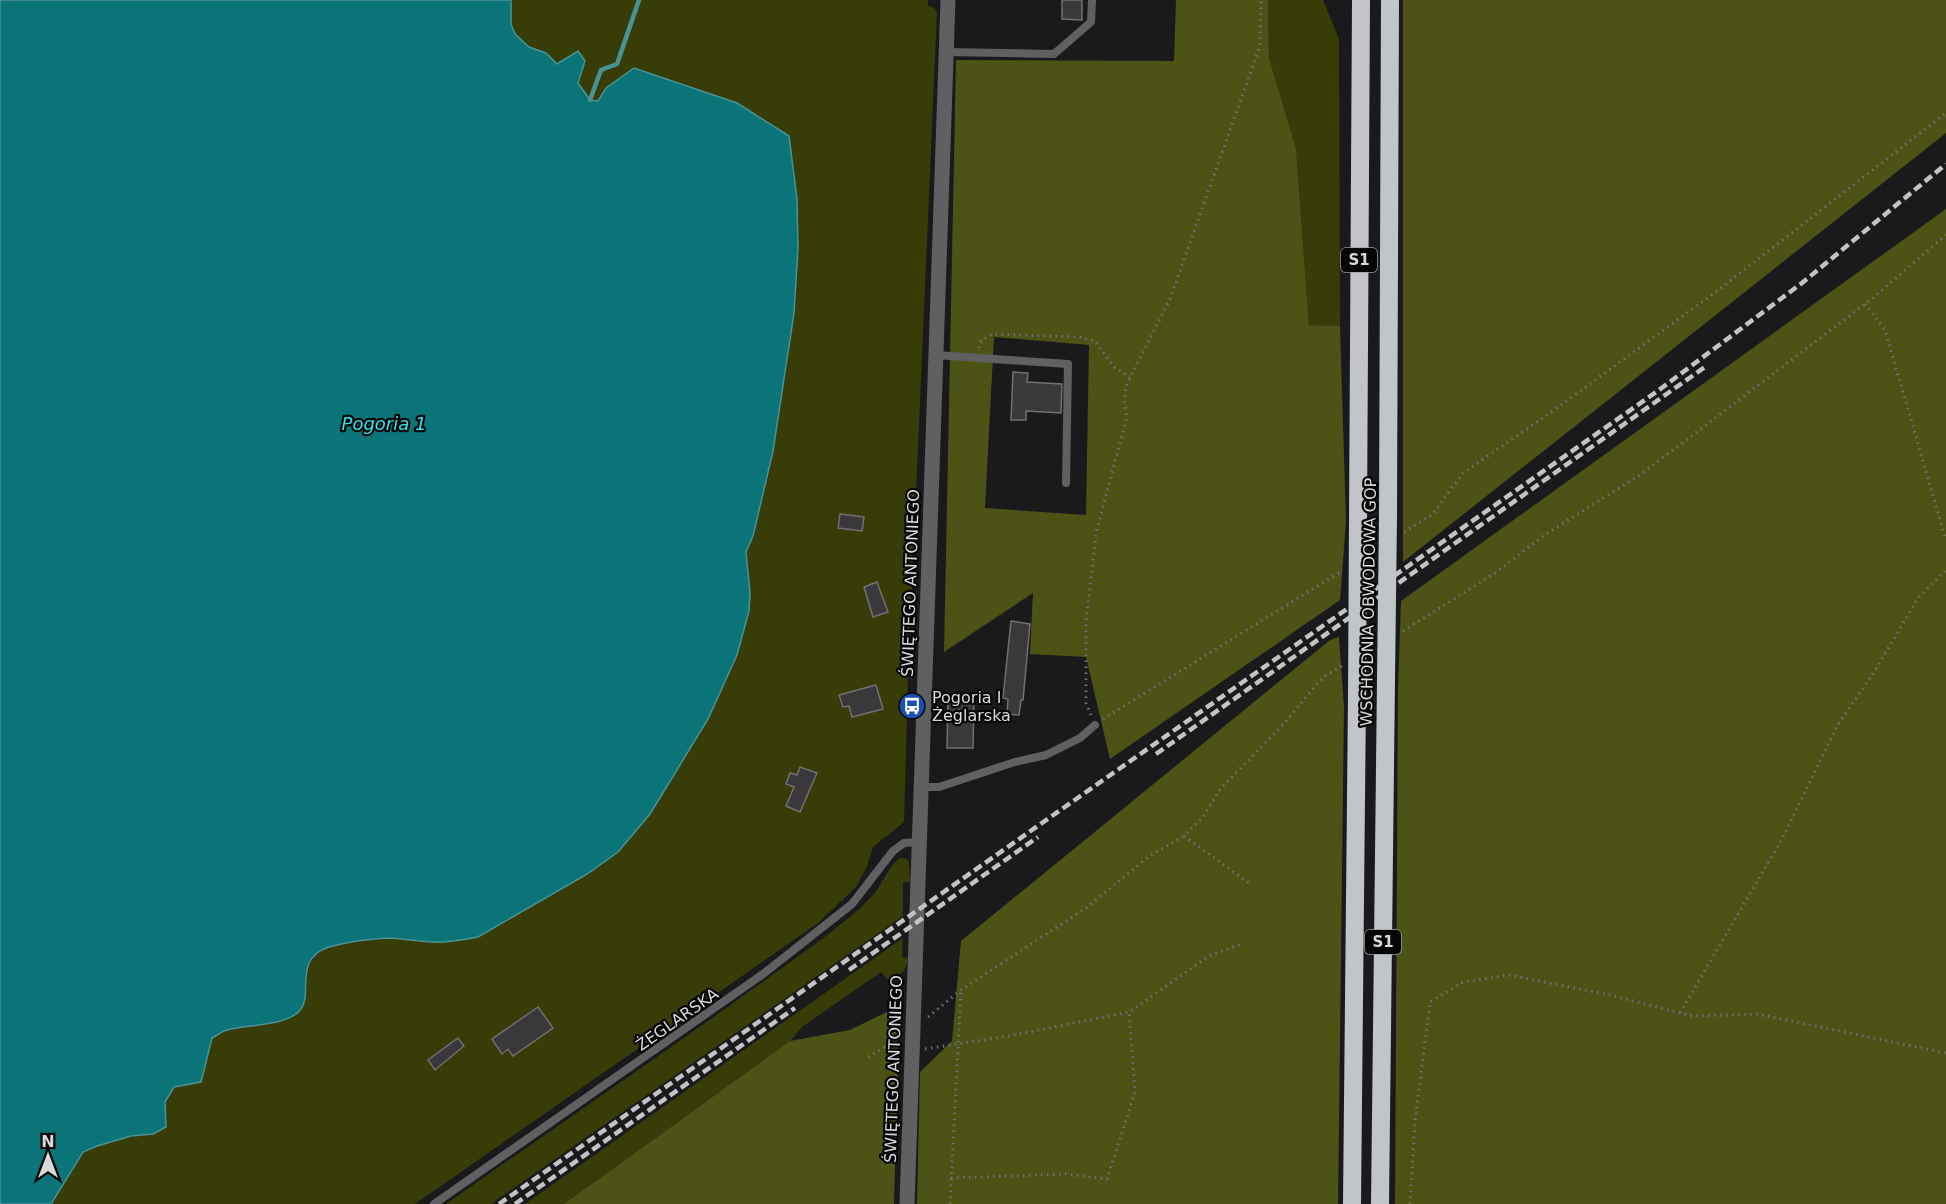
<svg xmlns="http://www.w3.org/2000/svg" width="1946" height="1204" viewBox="0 0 1946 1204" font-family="'DejaVu Sans',sans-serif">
	<rect width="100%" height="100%" fill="#1a1a1d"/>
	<g fill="#383d08">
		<path d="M 511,0 L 928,0 L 928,6 L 933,7 L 937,11 L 908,677 L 904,822 L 873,847 L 867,866 L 856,887 L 818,923 L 415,1204 L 51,1204 C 57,1195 78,1156 84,1152 C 100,1140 133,1136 153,1134 L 165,1101 L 174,1087 L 201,1082 L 212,1038 L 223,1032 L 257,1024 L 280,1022 L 305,1001 L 305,972 L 315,956 L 326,948 L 355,941 L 389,938 L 433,942 L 618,852 L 650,814 L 708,719 L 737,655 L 749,611 L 750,593 L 746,552 L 753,536 L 773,451 L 794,313 L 798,248 L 797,199 L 789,136 L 737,103 L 606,88 L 598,101 L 590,100 L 578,83 L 585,61 L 578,51 L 557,64 L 546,53 L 529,47 L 515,34 L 511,24 Z"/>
		<polygon points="1268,0 1323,0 1339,39 1340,326 1309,325 1296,148 1269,58"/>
		<path d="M 900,858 L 907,859 L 909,862 L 910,882 L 903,882 L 903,916 L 491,1204 L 446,1204 C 573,1115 701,1028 826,936 C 842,923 860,910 874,894 C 883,883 888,866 900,858 Z"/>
		<path d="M 903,938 L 902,957 L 908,958 C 906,971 901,976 889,981 L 881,972 L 802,1027 L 790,1041 L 564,1204 L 525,1204 Z"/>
	</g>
	<g fill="#4d5315" fill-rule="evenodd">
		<path d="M 1176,0 L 1268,0 L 1269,58 L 1296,148 L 1309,325 L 1340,326 L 1346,521 L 1340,600 L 1110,759 L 1086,657 L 1030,654 L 1033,593 L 944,652 L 956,60 L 1174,61 ZM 994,337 L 1089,345 L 1086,515 L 985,508 Z"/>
		<polygon points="1403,0 1946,0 1946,133 1403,562"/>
		<polygon points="1946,209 1946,1204 1395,1204 1398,689 1401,601"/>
		<polygon points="1339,637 1344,707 1338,1204 917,1204 920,1072 952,1041 961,941 1330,640"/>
		<polygon points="897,1007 898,1060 894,1204 564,1204 790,1041 850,1030"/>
	</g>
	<path fill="#0b7478" stroke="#499396" stroke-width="1.5" d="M 0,0 L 511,0 L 511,24 L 515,34 L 529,47 L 546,53 L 557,64 L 578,51 L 585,61 L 578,83 L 590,100 L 598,101 L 606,88 L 634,68 L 737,103 L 789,136 L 797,199 L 798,248 L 794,313 L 773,451 L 753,536 L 746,552 L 750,593 L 749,611 L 737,655 L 708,719 L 650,814 L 618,852 L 587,874 L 478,937 C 463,940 448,943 433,942 C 418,942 403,938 387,938 C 368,939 347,942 329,947 C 293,959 313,993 301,1009 C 288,1027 244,1024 224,1031 C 220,1033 216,1036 212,1038 L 201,1082 L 174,1087 L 165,1102 L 166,1127 L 153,1134 L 131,1136 L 97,1146 L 83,1152 L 51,1204 L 0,1204 Z"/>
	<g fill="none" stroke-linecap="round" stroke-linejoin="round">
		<polyline stroke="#499396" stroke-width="4.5" points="590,100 601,70 617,64 639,0"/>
	</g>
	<g fill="#3b383b" stroke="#726f72" stroke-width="1.5">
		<polygon points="1062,0 1082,0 1082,20 1062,19"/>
		<polygon points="1013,372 1028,373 1027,382 1062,384 1061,413 1026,411 1026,420 1011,420"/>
		<polygon points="840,514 864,517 862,531 838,528"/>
		<polygon points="877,582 888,612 873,617 864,587"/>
		<polygon points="1011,621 1030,624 1023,700 1021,700 1019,715 1007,714 1008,699 1003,698"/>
		<polygon points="876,685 883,709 852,717 849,706 843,707 839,695"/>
		<polygon points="948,697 974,698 973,748 947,748"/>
		<polygon points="800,767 817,773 800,812 786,806 794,787 786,784 790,773 797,775"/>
		<polygon points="538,1007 553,1028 513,1056 508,1049 502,1054 492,1039"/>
		<polygon points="458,1038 464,1046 435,1070 428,1060"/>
	</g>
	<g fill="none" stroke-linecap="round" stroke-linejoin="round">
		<g stroke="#717173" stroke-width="3" stroke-dasharray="1.5 4.5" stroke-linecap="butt">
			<polyline points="1865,304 1885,330 1946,540"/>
			<polyline points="979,348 981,341 992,334 1079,337 1095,341 1114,367 1130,377"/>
			<polyline points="1404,532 1432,515 1463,473 1550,413 1717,291 1946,113"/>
			<polyline points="1403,631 1495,573 1546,534 1640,475 1873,298 1946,235"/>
			<polyline points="1091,715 1086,703 1086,622 1096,533 1127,417 1124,401 1126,386 1170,299 1260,46 1261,0"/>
			<polyline points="1103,719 1342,571"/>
			<polyline points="1184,836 1249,883"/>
			<polyline points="1680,1013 1782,839 1837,726 1876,669 1918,598 1946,570"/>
			<polyline points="928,1017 961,990 1086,908 1151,855 1184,836 1203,817 1221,788 1282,726 1317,684 1325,676 1342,666"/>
			<polyline points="925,1049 1014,1035 1129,1012 1209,956 1241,944"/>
			<polyline points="868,1057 898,1039"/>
			<polyline points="951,1178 1066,1174 1107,1179 1135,1092 1129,1012"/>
			<polyline points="950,1204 961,990"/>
			<polyline points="1410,1204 1415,1121 1430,1002 1463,982 1509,975 1610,995 1692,1016 1757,1014 1946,1053"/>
		</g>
		<g stroke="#5f6062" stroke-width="8">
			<polyline points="946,52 1054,54 1091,22 1092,0"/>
			<polyline points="935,355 1068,364 1066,483"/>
			<polyline points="921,787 939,787 1015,762 1046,755 1080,738 1095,725"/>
			<polyline points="434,1204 763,974 852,904 893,851 904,843 919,842"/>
		</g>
		<polyline stroke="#5f6062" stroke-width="15" points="907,1204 948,0"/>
		<g stroke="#c1c4c8" stroke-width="18">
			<polyline points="1388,517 1390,0"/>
			<polyline points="1358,521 1361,0"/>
			<polyline points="1352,1204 1357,696"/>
			<polyline points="1380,1204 1386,680"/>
		</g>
		<g stroke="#c3c3c5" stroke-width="4.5" stroke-dasharray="9 4.5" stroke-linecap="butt">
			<polyline points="1156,754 1705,367"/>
			<polyline points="849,970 1038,837"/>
			<polyline points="499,1204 1659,390 1802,283 1946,164"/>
			<polyline points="515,1204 795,1008"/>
		</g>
		<g stroke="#c1c4c8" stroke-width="18">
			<polyline points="1386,680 1388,517"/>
			<polyline points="1357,696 1358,521"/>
		</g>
	</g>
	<defs>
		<symbol id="bus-disc" viewBox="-11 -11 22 22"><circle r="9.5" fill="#1a4fb4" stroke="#060607"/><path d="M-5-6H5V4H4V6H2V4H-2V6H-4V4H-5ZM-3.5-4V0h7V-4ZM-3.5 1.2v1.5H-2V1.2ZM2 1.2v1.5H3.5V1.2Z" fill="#fff"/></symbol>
	</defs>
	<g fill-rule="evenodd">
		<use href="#bus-disc" x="897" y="691" width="30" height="30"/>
	</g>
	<g text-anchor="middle" stroke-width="4.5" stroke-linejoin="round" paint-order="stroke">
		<g fill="#060607" stroke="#9a9a9c" stroke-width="1.5">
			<rect x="1341" y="248" width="36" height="24" rx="4.5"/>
			<rect x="1365" y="930" width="36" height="24" rx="4.5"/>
		</g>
		<g font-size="15" font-weight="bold" fill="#dadadc">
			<text x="1359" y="265">S1</text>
			<text x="1383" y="947">S1</text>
		</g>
		<g font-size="16" fill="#dadadc" stroke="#060607">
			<text transform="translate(910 583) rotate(-88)" y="6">ŚWIĘTEGO ANTONIEGO</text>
			<text transform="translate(1368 602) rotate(-89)" y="6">WSCHODNIA OBWODOWA GOP</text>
			<text transform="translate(677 1019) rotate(-35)" y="6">ŻEGLARSKA</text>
			<text transform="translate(893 1069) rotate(-88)" y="6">ŚWIĘTEGO ANTONIEGO</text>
		</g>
		<g font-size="16" fill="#dadadc" stroke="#060607" text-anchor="start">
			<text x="932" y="703">Pogoria I<tspan x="932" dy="18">Żeglarska</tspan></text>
		</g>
		<g font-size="18" font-style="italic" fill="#31e5ed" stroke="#060607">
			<text x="384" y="430">Pogoria 1</text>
		</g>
	</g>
	<g transform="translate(48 1156)" stroke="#060607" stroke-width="4.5" paint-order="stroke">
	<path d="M0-4.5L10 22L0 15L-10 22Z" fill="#dadadc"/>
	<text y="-9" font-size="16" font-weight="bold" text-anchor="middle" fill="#dadadc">N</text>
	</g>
</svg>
